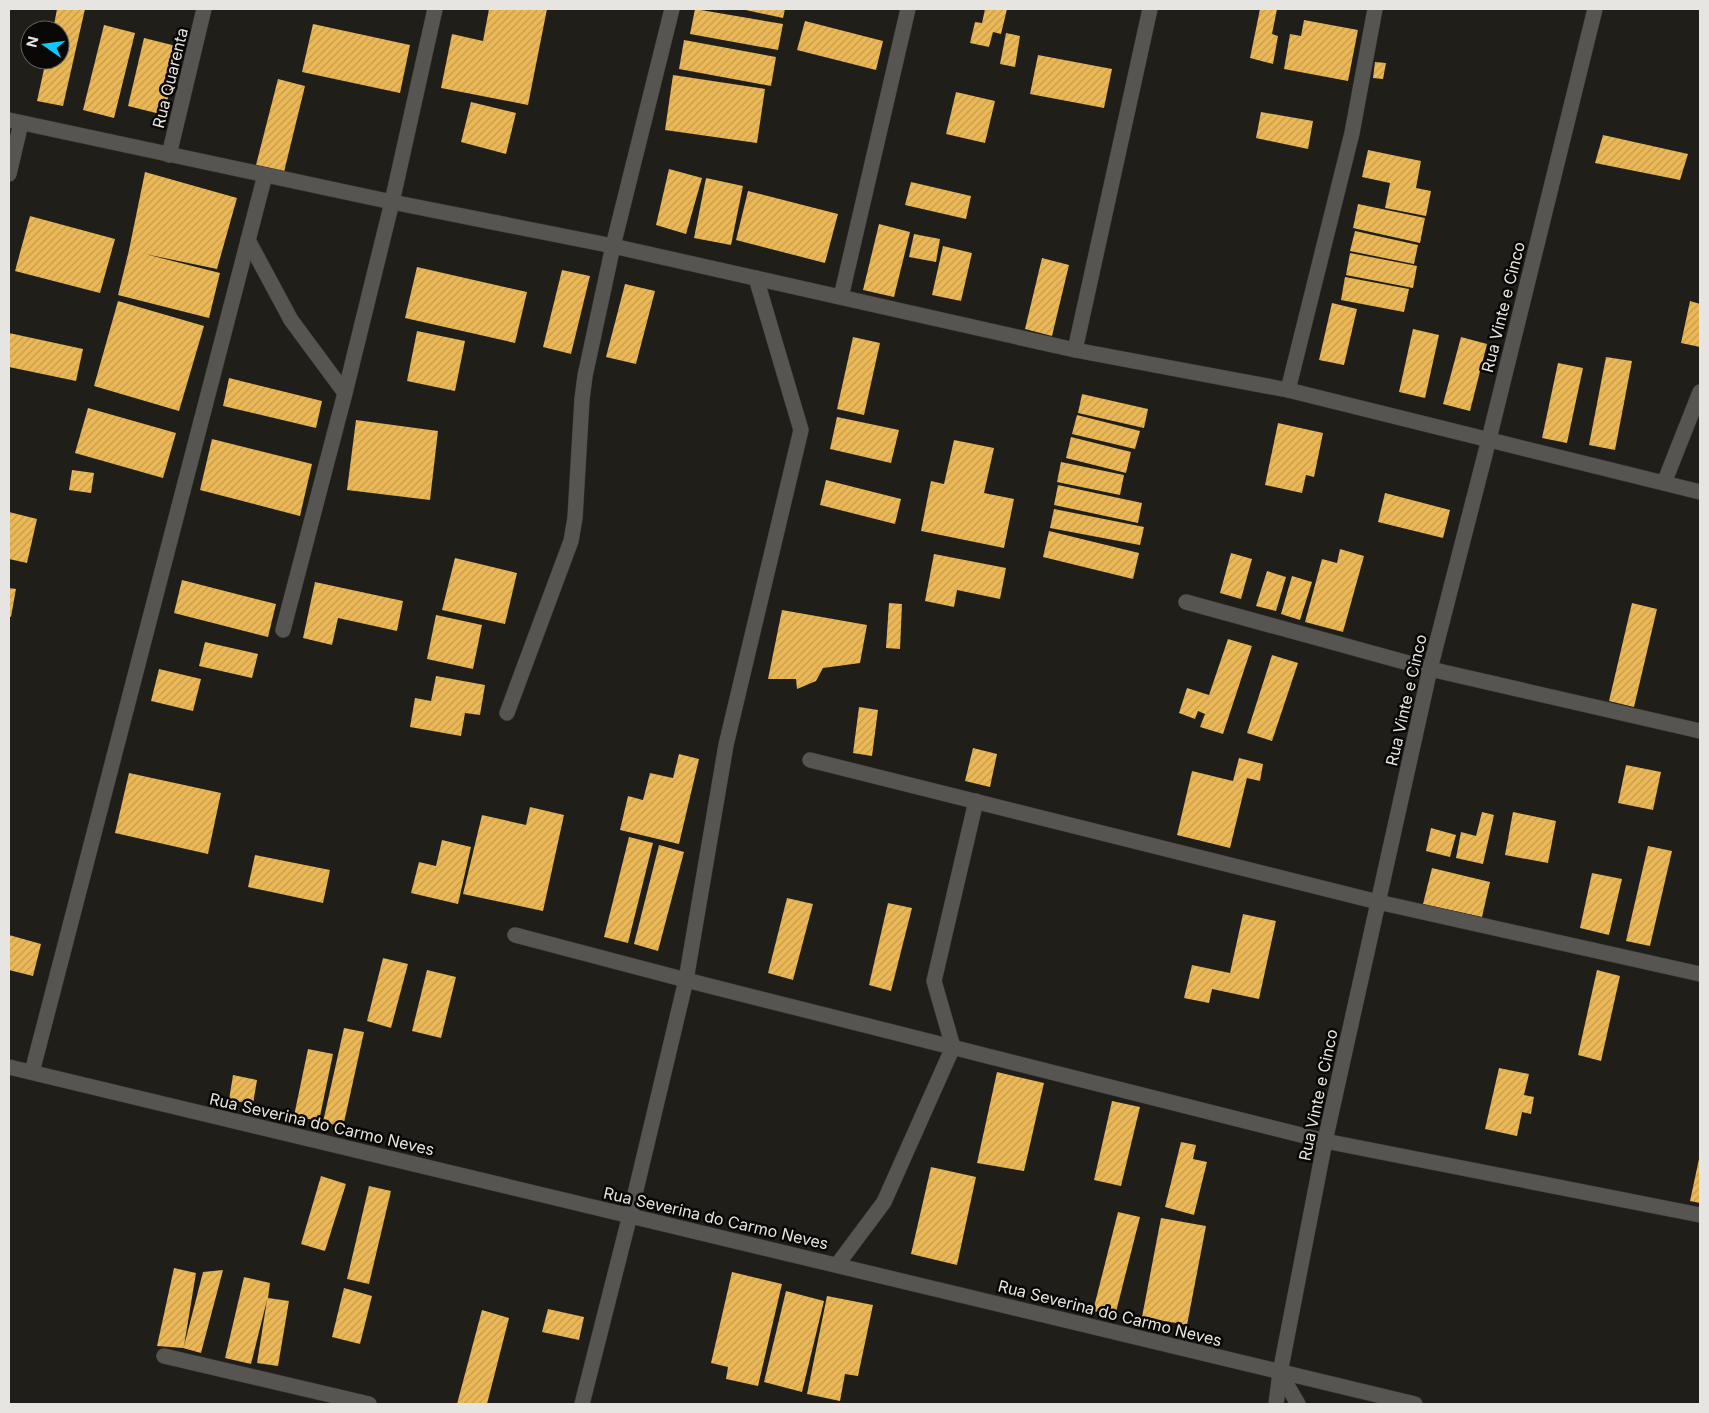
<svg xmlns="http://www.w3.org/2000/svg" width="1709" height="1413" viewBox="0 0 1709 1413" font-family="Inter,sans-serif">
	<defs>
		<pattern id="building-hatch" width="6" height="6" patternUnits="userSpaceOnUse" patternTransform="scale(1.25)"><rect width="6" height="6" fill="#ebb855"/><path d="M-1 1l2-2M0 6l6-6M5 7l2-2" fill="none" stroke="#c29b51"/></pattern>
	</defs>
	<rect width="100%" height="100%" fill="#201e19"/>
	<g fill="url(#building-hatch)">
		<polygon points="57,9 85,9 63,106 37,101 46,60 60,60 60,30 53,30"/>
		<polygon points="489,9 547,9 528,105 441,88 452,34 483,41"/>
		<polygon points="695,9 783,24 778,50 690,34"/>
		<polygon points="741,9 785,9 783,18"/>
		<polygon points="985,9 1007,9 1001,34 993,32 989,47 970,43 975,22 982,23"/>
		<polygon points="1260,9 1277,9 1272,34 1278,36 1273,64 1250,58"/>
		<polygon points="1304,20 1358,30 1348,81 1284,69 1290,34 1301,36"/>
		<polygon points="805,21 883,41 876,70 797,50"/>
		<polygon points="313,24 410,45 400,93 302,72"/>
		<polygon points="104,25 135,33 114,118 83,110"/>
		<polygon points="1006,33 1020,36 1015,67 1000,64"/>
		<polygon points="144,38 180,47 164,115 128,106"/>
		<polygon points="684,40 776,57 771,86 679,69"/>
		<polygon points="1038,55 1112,69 1104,108 1030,94"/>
		<polygon points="1375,62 1386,63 1383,79 1373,78"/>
		<polygon points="673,75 765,89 757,143 665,130"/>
		<polygon points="278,79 305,86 284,172 256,165"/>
		<polygon points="956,92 995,101 985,143 946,134"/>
		<polygon points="471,102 516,113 506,154 461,142"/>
		<polygon points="1261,112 1313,121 1308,149 1256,138"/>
		<polygon points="1603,135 1688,154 1680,180 1595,163"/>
		<polygon points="1368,150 1421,161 1416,188 1431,191 1426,216 1385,208 1390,183 1362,177"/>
		<polygon points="669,169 702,178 686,234 656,225"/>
		<polygon points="145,172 237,198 217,269 145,254 220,273 209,318 118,295 129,250"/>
		<polygon points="706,178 743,186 731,245 694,238"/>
		<polygon points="911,182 971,196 966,219 905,205"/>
		<polygon points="748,191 838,214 825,263 736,240"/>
		<polygon points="1358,204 1425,218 1420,243 1353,228"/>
		<polygon points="30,216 115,239 100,293 15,271"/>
		<polygon points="879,224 910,232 894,297 863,290"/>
		<polygon points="1355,231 1418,245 1414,264 1350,251"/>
		<polygon points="914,234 940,239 936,262 909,257"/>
		<polygon points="943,246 972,253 961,301 932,295"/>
		<polygon points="1350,253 1417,266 1413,288 1346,275"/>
		<polygon points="1042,258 1069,265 1052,336 1025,329"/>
		<polygon points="417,267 527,292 515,343 405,318"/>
		<polygon points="562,270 590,276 571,354 543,347"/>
		<polygon points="1345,277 1409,289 1404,312 1341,300"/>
		<polygon points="625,284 655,291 636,364 606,357"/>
		<polygon points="118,301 204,326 179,411 94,386"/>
		<polygon points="1690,301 1700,304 1700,347 1681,343"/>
		<polygon points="1332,303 1357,309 1344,365 1319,360"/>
		<polygon points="1413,329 1439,335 1425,398 1399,392"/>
		<polygon points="417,331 465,341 455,391 407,381"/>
		<polygon points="9,333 83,349 76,381 9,367"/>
		<polygon points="853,337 880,343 864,415 837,409"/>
		<polygon points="1461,337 1487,344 1470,411 1443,404"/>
		<polygon points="1606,357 1632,361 1615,450 1589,445"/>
		<polygon points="1558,363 1583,368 1567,443 1542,438"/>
		<polygon points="229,378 322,401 316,428 223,406"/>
		<polygon points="1082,394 1148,409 1144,428 1078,413"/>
		<polygon points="88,408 176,433 163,478 75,453"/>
		<polygon points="1077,415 1140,431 1135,449 1072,434"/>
		<polygon points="837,417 899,430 891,463 830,449"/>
		<polygon points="356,420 438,431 430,500 347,490"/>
		<polygon points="1278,423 1323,433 1314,477 1306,475 1302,493 1265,485"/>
		<polygon points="1071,437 1131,452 1126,473 1066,458"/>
		<polygon points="212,439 312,464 300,516 200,490"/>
		<polygon points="954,440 994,448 984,493 1014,499 1004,548 921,531 931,481 944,484"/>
		<polygon points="1061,462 1124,475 1120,495 1057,482"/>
		<polygon points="72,470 94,473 91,493 69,490"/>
		<polygon points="826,480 901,499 895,524 820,505"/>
		<polygon points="1058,485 1142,503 1138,523 1054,505"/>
		<polygon points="1385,493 1450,510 1443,538 1378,522"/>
		<polygon points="1054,509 1144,527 1140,545 1050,528"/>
		<polygon points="9,512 37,519 27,563 9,559"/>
		<polygon points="1049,531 1139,553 1133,579 1043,557"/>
		<polygon points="1340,549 1364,556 1343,632 1305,622 1322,559 1337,563"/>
		<polygon points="1231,553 1252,559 1241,599 1220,593"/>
		<polygon points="934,554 1006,568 1000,599 957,590 954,607 925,601"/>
		<polygon points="455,558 517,573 505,624 442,610"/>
		<polygon points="1267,571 1286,577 1276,611 1256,606"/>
		<polygon points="1292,576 1312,582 1300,620 1281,614"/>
		<polygon points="182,580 276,604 268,637 174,613"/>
		<polygon points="315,582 403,601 397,631 338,618 332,645 303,638"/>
		<polygon points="9,588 16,589 11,617 9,616"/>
		<polygon points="889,603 902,604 900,649 886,648"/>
		<polygon points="1632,603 1657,609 1634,707 1609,701"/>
		<polygon points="782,610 867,625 860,663 823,668 816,681 797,689 796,679 768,679"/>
		<polygon points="436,615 482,625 473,669 427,659"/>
		<polygon points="1228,639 1252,646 1223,734 1200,727 1205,714 1198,711 1195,719 1179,713 1187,688 1209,695"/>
		<polygon points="205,642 258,654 252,678 199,666"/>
		<polygon points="1272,655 1298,663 1272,741 1247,733"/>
		<polygon points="159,669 201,679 193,711 151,701"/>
		<polygon points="436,676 485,685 480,715 465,713 461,736 410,727 415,698 431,701"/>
		<polygon points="859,707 878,710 872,756 853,753"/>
		<polygon points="973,748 997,754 990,787 965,781"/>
		<polygon points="679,754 699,759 679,844 620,830 628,796 643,800 650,773 673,778"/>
		<polygon points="1239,758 1263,764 1260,781 1247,778 1230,848 1177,835 1192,771 1233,781"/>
		<polygon points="1626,765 1661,772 1653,810 1618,803"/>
		<polygon points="129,773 221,793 208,854 115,833"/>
		<polygon points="530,807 564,815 543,911 463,894 482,815 526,825"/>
		<polygon points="1482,812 1494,815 1483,864 1456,858 1461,832 1476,836"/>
		<polygon points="1513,812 1556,821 1548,863 1505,855"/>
		<polygon points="1431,828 1456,835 1450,857 1426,851"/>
		<polygon points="629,837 653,843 628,943 604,937"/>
		<polygon points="442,840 471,847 458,904 411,893 419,862 436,866"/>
		<polygon points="659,845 684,852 658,951 634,944"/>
		<polygon points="1648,846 1672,851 1650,946 1626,941"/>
		<polygon points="255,855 330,870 323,903 248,887"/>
		<polygon points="1432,868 1490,882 1482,917 1423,904"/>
		<polygon points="1592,873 1622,879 1609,935 1580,928"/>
		<polygon points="787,898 813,904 793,980 768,973"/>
		<polygon points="888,903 912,908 891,991 869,985"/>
		<polygon points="1243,914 1276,921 1259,999 1212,989 1209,1003 1184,998 1192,965 1230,973"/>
		<polygon points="9,935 41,944 33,976 9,970"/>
		<polygon points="383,958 408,964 391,1028 367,1021"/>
		<polygon points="427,970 456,977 441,1038 412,1031"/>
		<polygon points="1597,970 1620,976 1601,1061 1578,1055"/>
		<polygon points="344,1028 364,1032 343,1127 323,1122"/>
		<polygon points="308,1049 333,1054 319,1121 294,1116"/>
		<polygon points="1499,1068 1529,1074 1524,1095 1534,1097 1531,1114 1522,1112 1517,1136 1485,1129"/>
		<polygon points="997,1072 1044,1083 1024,1171 977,1163"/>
		<polygon points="233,1075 257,1080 253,1104 229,1100"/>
		<polygon points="1112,1101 1140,1107 1121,1186 1094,1180"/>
		<polygon points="1181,1142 1196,1145 1193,1159 1207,1162 1194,1215 1165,1207"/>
		<polygon points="1699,1159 1700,1159 1700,1203 1690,1201"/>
		<polygon points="931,1167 976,1177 957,1265 911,1254"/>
		<polygon points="321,1176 346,1184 325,1251 301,1244"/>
		<polygon points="369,1186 391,1191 369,1284 347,1279"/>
		<polygon points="1118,1212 1140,1217 1115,1316 1093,1311"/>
		<polygon points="1161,1218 1206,1226 1187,1325 1142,1317"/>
		<polygon points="174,1268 196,1273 184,1346 203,1272 223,1270 201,1353 183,1348 157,1346"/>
		<polygon points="732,1272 782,1284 758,1386 726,1379 728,1367 711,1363"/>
		<polygon points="244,1277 270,1283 268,1298 289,1301 278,1366 257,1363 267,1300 251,1364 225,1358"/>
		<polygon points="344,1288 372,1296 360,1344 332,1337"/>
		<polygon points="786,1291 824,1301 802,1392 764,1382"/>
		<polygon points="827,1296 873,1305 858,1376 845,1374 840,1401 807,1394"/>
		<polygon points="548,1309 584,1317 579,1340 542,1332"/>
		<polygon points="482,1310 509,1318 487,1404 457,1404"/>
	</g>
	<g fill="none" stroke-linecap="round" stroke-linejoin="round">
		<defs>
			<g id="minor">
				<polyline points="9,120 392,202 613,246 1075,350 1288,390 1700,492"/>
				<polyline points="169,155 204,9"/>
				<polyline points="9,174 21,123"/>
				<polyline points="248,240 291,320 345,393"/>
				<polyline points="841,297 908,9"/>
				<polyline points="1075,350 1150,9"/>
				<polyline points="1288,390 1352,133 1375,9"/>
				<polyline points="1664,483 1700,392"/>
				<polyline points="1186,602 1430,669 1700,731"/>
				<polyline points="283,630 345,393 392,202 435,9"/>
				<polyline points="507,713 571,541 575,518 582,399 585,376 613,246 672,9"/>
				<polyline points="810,760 1378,902 1700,974"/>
				<polyline points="515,935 686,980 1325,1141 1700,1215"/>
				<polyline points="9,1067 1415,1404"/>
				<polyline points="32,1072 265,175"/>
				<polyline points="837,1265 884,1202 953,1047 934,981 976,801"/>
				<polyline points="164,1356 369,1404"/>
				<polyline points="1280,1373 1298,1404"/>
				<polyline points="582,1404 630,1215 686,980 726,745 801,430 756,278"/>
				<polyline points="1276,1404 1280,1373 1325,1141 1430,669 1489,439 1595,9"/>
			</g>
		</defs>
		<use href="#minor" stroke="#3c3a35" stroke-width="16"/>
		<use href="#minor" stroke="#565552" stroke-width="15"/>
	</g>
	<g text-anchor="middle" stroke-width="5" stroke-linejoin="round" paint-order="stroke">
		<g font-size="16" fill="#e7e5e2" stroke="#090806">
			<text transform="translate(170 78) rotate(-76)" y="6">Rua Quarenta</text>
			<text transform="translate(1503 307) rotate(-76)" y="6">Rua Vinte e Cinco</text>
			<text transform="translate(1406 700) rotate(-77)" y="6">Rua Vinte e Cinco</text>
			<text transform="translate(1318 1095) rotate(-78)" y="6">Rua Vinte e Cinco</text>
			<text transform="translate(322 1124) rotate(13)" y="6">Rua Severina do Carmo Neves</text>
			<text transform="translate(716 1218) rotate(13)" y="6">Rua Severina do Carmo Neves</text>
			<text transform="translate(1110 1313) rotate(14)" y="6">Rua Severina do Carmo Neves</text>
		</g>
	</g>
	<rect width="1709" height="1413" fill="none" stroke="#e7e5e2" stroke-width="20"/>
	<g transform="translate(45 45) rotate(284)"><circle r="24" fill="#090806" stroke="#62605e"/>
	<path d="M0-4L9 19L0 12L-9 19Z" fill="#0ecafa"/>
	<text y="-8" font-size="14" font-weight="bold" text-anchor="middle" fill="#e7e5e2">N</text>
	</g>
</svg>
